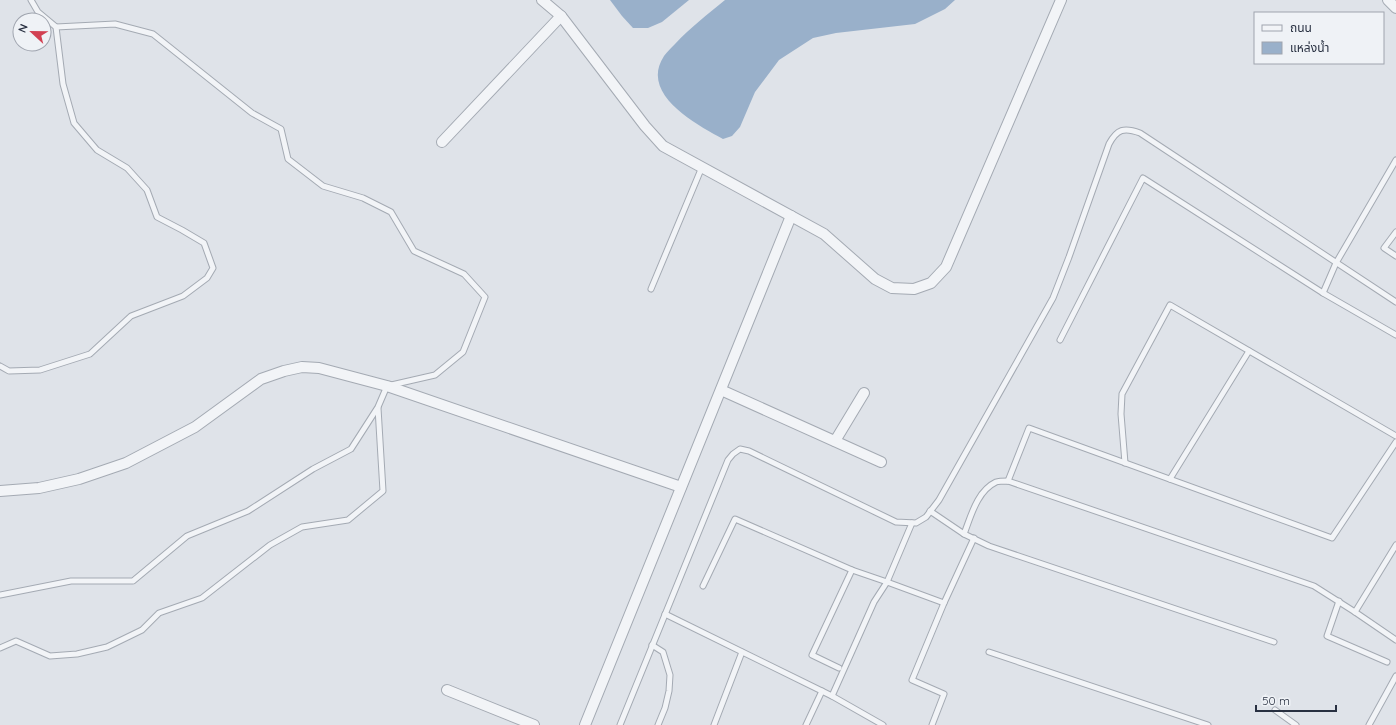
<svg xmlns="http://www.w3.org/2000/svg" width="1396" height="725" viewBox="0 0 1396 725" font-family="Quicksand,'Noto Sans Thai',sans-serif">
	<rect width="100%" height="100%" fill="#dfe3e9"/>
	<g fill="#99b0ca">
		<polygon points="610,0 689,0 662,22 648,28 633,28 622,16"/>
		<path d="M 725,0 L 955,0 L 945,9 L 915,24 L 836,33 L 813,38 L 779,60 L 755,92 L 740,127 L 732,136 L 723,139 C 696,124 639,94 664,56 C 667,52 671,48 675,44 C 690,28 708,14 725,0 Z"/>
	</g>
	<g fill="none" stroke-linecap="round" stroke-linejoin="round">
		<defs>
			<g id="service">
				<polyline points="1396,232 1384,248 1396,256"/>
				<polyline points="651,289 702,167"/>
				<polyline points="1323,293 1336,263 1396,160"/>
				<polyline points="1060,340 1143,178 1323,293 1396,335"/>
				<polyline points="0,366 9,371 40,370 90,354 131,316 183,296 207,278 213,268 204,243 182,230 157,217 147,190 127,168 97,150 74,123 63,84 56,27 38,12 31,0"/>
				<polyline points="1125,463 1121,414 1122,394 1170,305 1396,436"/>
				<polyline points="1170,479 1249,351"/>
				<polyline points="1008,481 1029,428 1332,538 1396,442"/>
				<polyline points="930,511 964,534 989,546 1274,642"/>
				<path d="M 964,534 C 971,516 977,491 996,482 C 999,481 1005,481 1008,481 L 1314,586 L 1355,612 L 1396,640"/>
				<polyline points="703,586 735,519 852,570 887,582 912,523"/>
				<polyline points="0,595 71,581 133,581 187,536 248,511 313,469 351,449 378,407 387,386 435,375 463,352 485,297 464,274 414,251 391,212 363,198 323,186 288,159 281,129 252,113 153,34 115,24 56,27"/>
				<polyline points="1339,601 1327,636 1387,662"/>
				<polyline points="1355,612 1396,545"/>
				<polyline points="665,614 832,696 883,725"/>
				<polyline points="652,645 663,652 670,675 669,691 665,708 658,725"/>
				<polyline points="0,648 16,641 50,656 77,654 107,647 142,630 159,613 202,598 270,545 302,527 348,520 383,491 378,408"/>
				<polyline points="989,652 1208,725"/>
				<polyline points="839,668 812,655 852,570"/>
				<polyline points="832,696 874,602 887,582 944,603"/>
				<polyline points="1275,710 1296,725"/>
				<path d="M 620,725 L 728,460 L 733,454 L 740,449 L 749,451 L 896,522 L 916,523 L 926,517 L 939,500 L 1053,298 L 1069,257 L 1109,144 C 1117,129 1124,127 1140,133 L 1396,302"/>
				<polyline points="714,725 742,652"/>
				<polyline points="806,725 822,691"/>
				<polyline points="932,725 944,694 912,680 944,603 974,538"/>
				<polyline points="1369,725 1396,676"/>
			</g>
			<g id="minor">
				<polyline points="542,0 561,16 645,126 663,146 824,234 875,279 892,288 914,289 931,283 946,267 1061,0"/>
				<polyline points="1388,0 1396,8"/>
				<polyline points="442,142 561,16"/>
				<polyline points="721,390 881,462"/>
				<polyline points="835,441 864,393"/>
				<polyline points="0,491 39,488 79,479 126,463 195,427 261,379 284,371 302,367 319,368 387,386 681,487"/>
				<polyline points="447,690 534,725"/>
				<polyline points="585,725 791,216"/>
			</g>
		</defs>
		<use href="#service" stroke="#a4aab3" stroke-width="7"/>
		<use href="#minor" stroke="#a4aab3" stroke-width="12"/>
		<use href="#service" stroke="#f2f4f7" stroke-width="5"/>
		<use href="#minor" stroke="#f2f4f7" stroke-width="10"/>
	</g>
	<rect x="1254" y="12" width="130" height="52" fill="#eff2f6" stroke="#9fa4ae"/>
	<rect x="1262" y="25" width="20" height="6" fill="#f2f4f7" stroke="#9fa4ae"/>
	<text x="1290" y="32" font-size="12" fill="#283041">ถนน</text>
	<rect x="1262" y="42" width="20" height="12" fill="#99b0ca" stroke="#9fa4ae"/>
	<text x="1290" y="52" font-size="12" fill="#283041">แหล่งน้ำ</text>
	<g transform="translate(32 32) rotate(292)"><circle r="19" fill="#eff2f6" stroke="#9fa4ae"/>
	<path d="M0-3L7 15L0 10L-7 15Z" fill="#d24052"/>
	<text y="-6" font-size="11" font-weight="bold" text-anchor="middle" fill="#283041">N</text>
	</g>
	<path d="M1256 705v6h80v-6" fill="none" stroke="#283041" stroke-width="2"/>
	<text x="1262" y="705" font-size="12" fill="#283041" stroke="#eff2f6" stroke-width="3" paint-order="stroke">50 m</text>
</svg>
